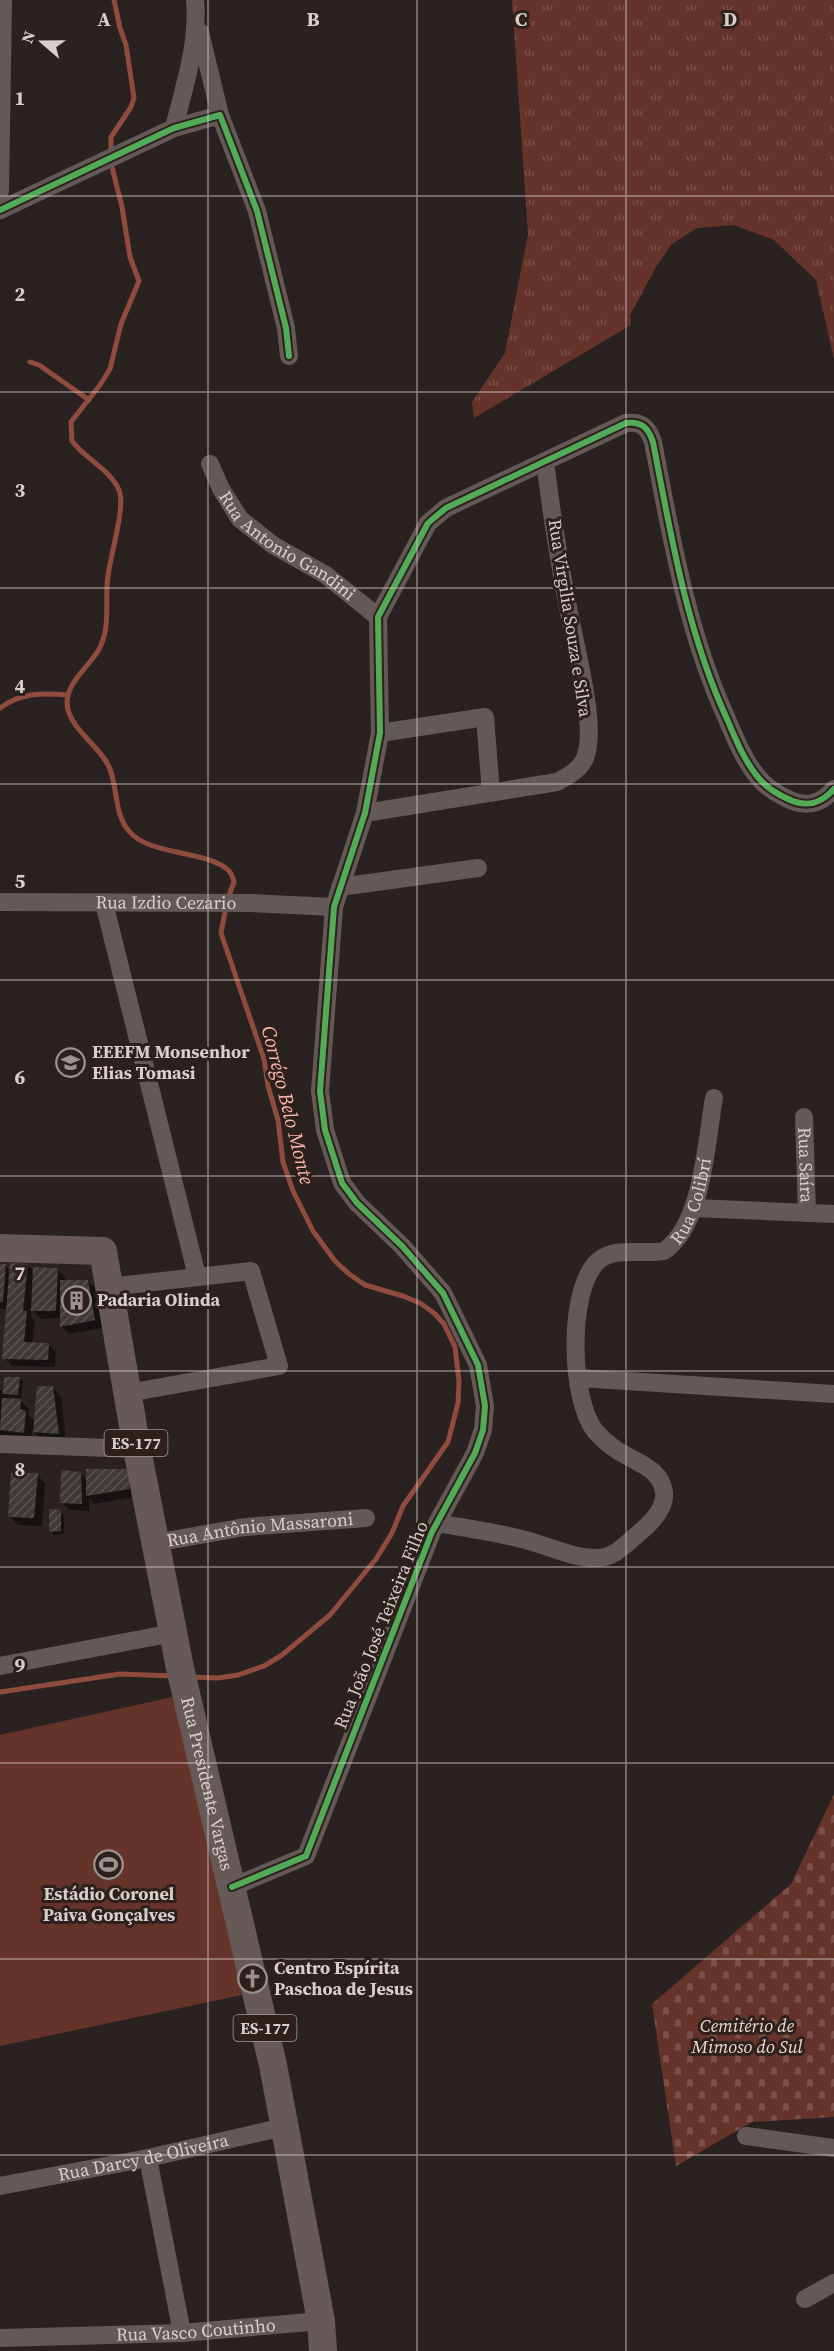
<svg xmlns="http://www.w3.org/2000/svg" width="834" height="2351" viewBox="0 0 834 2351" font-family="'Source Serif 4',serif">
	<defs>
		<pattern id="grass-tufts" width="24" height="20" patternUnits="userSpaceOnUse" patternTransform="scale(1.5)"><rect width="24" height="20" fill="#65332a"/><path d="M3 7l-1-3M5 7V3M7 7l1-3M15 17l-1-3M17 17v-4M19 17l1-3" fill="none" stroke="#7a5048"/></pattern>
		<pattern id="cemetery-stones" width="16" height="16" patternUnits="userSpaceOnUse" patternTransform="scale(1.5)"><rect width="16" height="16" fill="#65332a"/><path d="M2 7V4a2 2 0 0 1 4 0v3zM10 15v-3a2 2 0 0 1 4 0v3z" fill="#7a5048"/></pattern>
		<pattern id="building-hatch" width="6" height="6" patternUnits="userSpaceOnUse" patternTransform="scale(1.5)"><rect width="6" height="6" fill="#3f3937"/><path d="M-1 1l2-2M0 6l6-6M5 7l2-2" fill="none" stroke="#5a5553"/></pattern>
	</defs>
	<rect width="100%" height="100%" fill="#2a2220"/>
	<polygon fill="url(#grass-tufts)" points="512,0 834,0 834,359 816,280 774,240 734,225 697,228 672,244 656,267 630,315 631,325 474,418 472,402 505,353 528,234"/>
	<polygon fill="url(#cemetery-stones)" points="834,1794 834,2117 752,2122 676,2166 652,2004 791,1884"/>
	<polygon fill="#65332a" points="186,1694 242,1995 0,2046 0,1735"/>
	<g fill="#0007">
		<polygon points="0,1266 5,1266 11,1272 28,1266 35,1273 58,1270 66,1278 66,1281 88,1281 96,1289 102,1328 69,1334 61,1326 61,1318 41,1319 32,1309 31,1317 35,1321 32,1344 48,1344 56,1352 55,1367 12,1366 4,1358 8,1309 0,1309"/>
		<polygon points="19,1378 23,1382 21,1398 9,1397 8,1400 20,1400 29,1409 28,1415 35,1422 52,1387 61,1396 66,1441 42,1440 32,1430 31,1440 8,1438 5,1434 3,1445 0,1445 0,1390 5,1394"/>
		<polygon points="126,1471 138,1496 95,1504 89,1498 89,1511 69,1510 61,1502 80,1473 87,1480"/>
		<polygon points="37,1475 45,1483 42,1526 18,1525 10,1517"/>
		<polygon points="60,1512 64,1515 64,1534 54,1535 50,1531"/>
	</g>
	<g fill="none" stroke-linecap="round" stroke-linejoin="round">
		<g stroke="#8f4b3e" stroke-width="5">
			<polyline points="111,154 111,137 131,107 134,98 126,45 120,28 114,0"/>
			<path d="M 111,163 L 122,207 L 130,257 L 139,281 L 121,324 L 110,369 L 100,385 L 71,422 L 72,441 C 85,459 110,469 119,490 C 126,506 110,557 108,576 C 104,602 112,627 98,651 C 87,669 62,686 68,710 C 75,733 101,747 110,769 C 119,793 113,823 138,839 C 161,854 210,853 228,870 C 232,873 233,878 234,882 L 228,898"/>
			<polyline points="30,362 39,365 89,400"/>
			<path d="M 0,708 C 22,692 42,693 68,695"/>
			<polyline points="190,1677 218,1678 238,1675 264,1666 282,1655 330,1615 376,1559 392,1533 403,1506 448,1442 458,1403 459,1381 455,1347 444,1324 434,1313 420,1303 403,1296 365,1285 349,1274 335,1261 313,1231 293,1191 283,1162 278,1120 268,1086 264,1059 221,933 226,907"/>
			<polyline points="0,1692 120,1674 174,1676"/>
		</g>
	</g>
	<g fill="url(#building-hatch)">
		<polygon points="10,1263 28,1264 23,1311 27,1311 24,1342 49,1343 48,1360 2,1359"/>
		<polygon points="0,1264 6,1264 3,1302 0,1302"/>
		<polygon points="33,1267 58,1268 56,1311 31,1311"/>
		<polygon points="60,1280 88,1280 95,1320 60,1327"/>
		<polygon points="4,1377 20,1377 18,1395 3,1394"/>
		<polygon points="37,1386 53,1386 59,1434 33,1432"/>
		<polygon points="2,1398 21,1399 20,1409 26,1411 24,1433 0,1430"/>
		<polygon points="86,1469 127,1469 130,1489 86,1496"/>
		<polygon points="61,1470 81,1472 82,1504 60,1503"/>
		<polygon points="11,1473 38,1473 34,1518 8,1517"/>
		<polygon points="49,1509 61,1510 61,1531 49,1532"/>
	</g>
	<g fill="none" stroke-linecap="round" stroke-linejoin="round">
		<g stroke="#655957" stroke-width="18">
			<polyline points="200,32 220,115"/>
			<path d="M 174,128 C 184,86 199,44 195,0"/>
			<polyline points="0,191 3,0"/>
			<polyline points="0,210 174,128 220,115 257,211 286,328 289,356"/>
			<path id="s1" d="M 210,464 L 221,489 L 240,519 L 273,545 L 326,575 L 378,617"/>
			<polyline points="380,733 485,717 491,793"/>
			<path d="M 365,813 L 557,782 C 568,776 582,769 586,755 C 597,721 573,639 567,602 C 558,555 551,509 545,462"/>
			<polyline points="340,887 478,868"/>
			<path id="s2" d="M 0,902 L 250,903 L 334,907"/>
			<polyline points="104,903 197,1276"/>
			<path id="s3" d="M 804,1117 L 807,1213"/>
			<polyline points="695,1208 834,1214"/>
			<polyline points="109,1287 251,1271 279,1366 128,1393"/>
			<polyline points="579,1378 834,1394"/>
			<polyline points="0,1444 137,1449"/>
			<path id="s4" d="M 437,1523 C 465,1528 494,1532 522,1539 C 546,1545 571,1558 597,1558 C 614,1558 626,1544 639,1533 C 650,1524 666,1508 664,1492 C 661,1471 643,1465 627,1456 C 615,1450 604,1441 595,1431 C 570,1399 567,1290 598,1261 C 615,1246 644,1255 664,1251 C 703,1225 706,1142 714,1098"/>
			<path id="s5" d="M 155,1543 L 245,1527 L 366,1518"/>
			<polyline points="0,1666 173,1633"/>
			<path d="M 232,1887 L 306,1856 L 432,1532 L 475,1453 L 483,1430 L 485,1406 L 478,1365 L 443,1293 L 402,1246 L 357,1203 L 342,1183 L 325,1130 L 320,1091 L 334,907 L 365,813 L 380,733 L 378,617 L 428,523 L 446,508 L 626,423 C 641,421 648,427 653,442 C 671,536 687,632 727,719 C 735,738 744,760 757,776 C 764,785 775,793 786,798 C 805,808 820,805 834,789"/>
			<polyline points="746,2136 834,2148"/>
			<polyline points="148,2158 182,2333"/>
			<path id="s6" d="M 0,2186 L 148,2158 L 284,2127"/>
			<polyline points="805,2299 834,2283"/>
			<path id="s7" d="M 0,2338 L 182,2333 L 321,2321"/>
		</g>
		<path stroke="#665957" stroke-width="28" id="s8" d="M 0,1248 L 103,1251 L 137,1449 L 180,1668 L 273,2065 L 321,2321 L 323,2351"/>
		<defs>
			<g id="cycleway">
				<polyline points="0,210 174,128 220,115 257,211 286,328 289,356"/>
				<path d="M 232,1887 L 306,1856 L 432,1532 L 475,1453 L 483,1430 L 485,1406 L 478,1365 L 443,1293 L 402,1246 L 357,1203 L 342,1183 L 325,1130 L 320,1091 L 334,907 L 365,813 L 380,733 L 378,617 L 428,523 L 446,508 L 626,423 C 641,421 648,427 653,442 C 671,536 687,632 727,719 C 735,738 744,760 757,776 C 764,785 775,793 786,798 C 805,808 820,805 834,789"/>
			</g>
		</defs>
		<use href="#cycleway" stroke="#2d201d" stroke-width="10"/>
		<use href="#cycleway" stroke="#51ab58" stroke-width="6"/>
	</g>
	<path fill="none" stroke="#d8cfcd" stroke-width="1.5" stroke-opacity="0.55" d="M 208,0 L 208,2351M 417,0 L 417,2351M 626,0 L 626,2351M 0,196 L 834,196M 0,392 L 834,392M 0,588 L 834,588M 0,784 L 834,784M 0,980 L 834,980M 0,1176 L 834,1176M 0,1371 L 834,1371M 0,1567 L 834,1567M 0,1763 L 834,1763M 0,1959 L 834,1959M 0,2155 L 834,2155"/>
	<defs>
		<symbol id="school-ring" viewBox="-11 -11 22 22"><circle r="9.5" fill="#2d201d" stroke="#9b9290" stroke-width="1.5"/><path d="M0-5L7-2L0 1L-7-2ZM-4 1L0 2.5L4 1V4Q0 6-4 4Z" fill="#9b9290"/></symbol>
		<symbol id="building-ring" viewBox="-11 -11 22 22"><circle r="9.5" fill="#2d201d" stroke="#9b9290" stroke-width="1.5"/><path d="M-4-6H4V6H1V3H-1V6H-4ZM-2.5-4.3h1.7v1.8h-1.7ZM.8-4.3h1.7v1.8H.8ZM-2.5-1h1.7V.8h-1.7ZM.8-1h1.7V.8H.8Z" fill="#9b9290"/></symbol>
		<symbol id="stadium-ring" viewBox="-11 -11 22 22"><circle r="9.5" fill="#2d201d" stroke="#9b9290" stroke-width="1.5"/><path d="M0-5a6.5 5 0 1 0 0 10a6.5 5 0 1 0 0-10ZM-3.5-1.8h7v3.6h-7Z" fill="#9b9290"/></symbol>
		<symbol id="church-ring" viewBox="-11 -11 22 22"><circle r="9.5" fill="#2d201d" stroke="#9b9290" stroke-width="1.5"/><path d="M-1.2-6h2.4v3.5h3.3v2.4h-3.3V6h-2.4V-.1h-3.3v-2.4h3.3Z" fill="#9b9290"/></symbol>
	</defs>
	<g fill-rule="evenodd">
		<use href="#school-ring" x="54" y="1046" width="33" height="33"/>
		<use href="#building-ring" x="60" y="1284" width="33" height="33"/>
		<use href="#stadium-ring" x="92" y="1848" width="33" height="33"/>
		<use href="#church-ring" x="236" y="1962" width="33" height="33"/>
	</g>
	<g text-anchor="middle" stroke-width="6" stroke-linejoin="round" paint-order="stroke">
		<g fill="#2d201d" stroke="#a59a98" stroke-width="1.5">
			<rect x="104.5" y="1430" width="63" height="26" rx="4.5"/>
			<rect x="233.5" y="2015" width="63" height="26" rx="4.5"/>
		</g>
		<g font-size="16" font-weight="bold" fill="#d8cfcd">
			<text x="136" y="1449">ES-177</text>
			<text x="265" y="2034">ES-177</text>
		</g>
		<g font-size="18" fill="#d8cfcd" stroke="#2d201d">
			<text dy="6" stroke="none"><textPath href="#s1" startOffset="116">Rua Antonio Gandini</textPath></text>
			<text transform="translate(570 618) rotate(81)" y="6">Rua Virgilia Souza e Silva</text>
			<text dy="6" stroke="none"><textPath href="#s2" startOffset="166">Rua Izdio Cezario</textPath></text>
			<text dy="6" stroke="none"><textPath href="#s3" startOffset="48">Rua Saíra</textPath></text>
			<text dy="6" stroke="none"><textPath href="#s4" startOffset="664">Rua Colibrí</textPath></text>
			<text dy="6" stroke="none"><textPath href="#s5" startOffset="106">Rua Antônio Massaroni</textPath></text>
			<text transform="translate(381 1625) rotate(-68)" y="6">Rua João José Teixeira Filho</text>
			<text dy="6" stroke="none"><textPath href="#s8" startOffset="646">Rua Presidente Vargas</textPath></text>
			<text dy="6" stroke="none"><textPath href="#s6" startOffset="146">Rua Darcy de Oliveira</textPath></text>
			<text dy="6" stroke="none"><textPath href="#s7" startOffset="196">Rua Vasco Coutinho</textPath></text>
		</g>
		<g font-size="18" font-weight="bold" fill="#d8cfcd" stroke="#2d201d" text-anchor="start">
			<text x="92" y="1058">EEEFM Monsenhor<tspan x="92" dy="21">Elias Tomasi</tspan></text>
			<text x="97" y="1306">Padaria Olinda</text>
			<text x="109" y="1900" text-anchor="middle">Estádio Coronel<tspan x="109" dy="21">Paiva Gonçalves</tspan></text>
			<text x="274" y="1974">Centro Espírita<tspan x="274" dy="21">Paschoa de Jesus</tspan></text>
		</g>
		<g font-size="18" font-style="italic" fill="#f0d9d4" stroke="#2d201d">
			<text x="747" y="2032">Cemitério de<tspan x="747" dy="21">Mimoso do Sul</tspan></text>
		</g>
		<g font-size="20" font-style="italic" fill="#fab7aa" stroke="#2d201d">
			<text transform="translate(288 1105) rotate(76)" y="7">Corrégo Belo Monte</text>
		</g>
	</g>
	<g font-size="20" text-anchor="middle" font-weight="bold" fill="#d8cfcd" stroke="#2d201d" stroke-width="6" stroke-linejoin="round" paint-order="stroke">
		<text x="104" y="26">A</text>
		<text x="313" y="26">B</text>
		<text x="521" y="26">C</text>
		<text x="730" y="26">D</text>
		<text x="20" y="105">1</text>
		<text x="20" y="301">2</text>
		<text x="20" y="497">3</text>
		<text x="20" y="693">4</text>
		<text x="20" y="888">5</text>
		<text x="20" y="1084">6</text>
		<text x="20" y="1280">7</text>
		<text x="20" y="1476">8</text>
		<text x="20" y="1672">9</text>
	</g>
	<g transform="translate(42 42) rotate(290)" stroke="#2d201d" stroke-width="4.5" paint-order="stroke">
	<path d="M0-4.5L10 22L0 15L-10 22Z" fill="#d8cfcd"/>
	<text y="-9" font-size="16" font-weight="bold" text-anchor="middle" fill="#d8cfcd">N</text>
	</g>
</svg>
